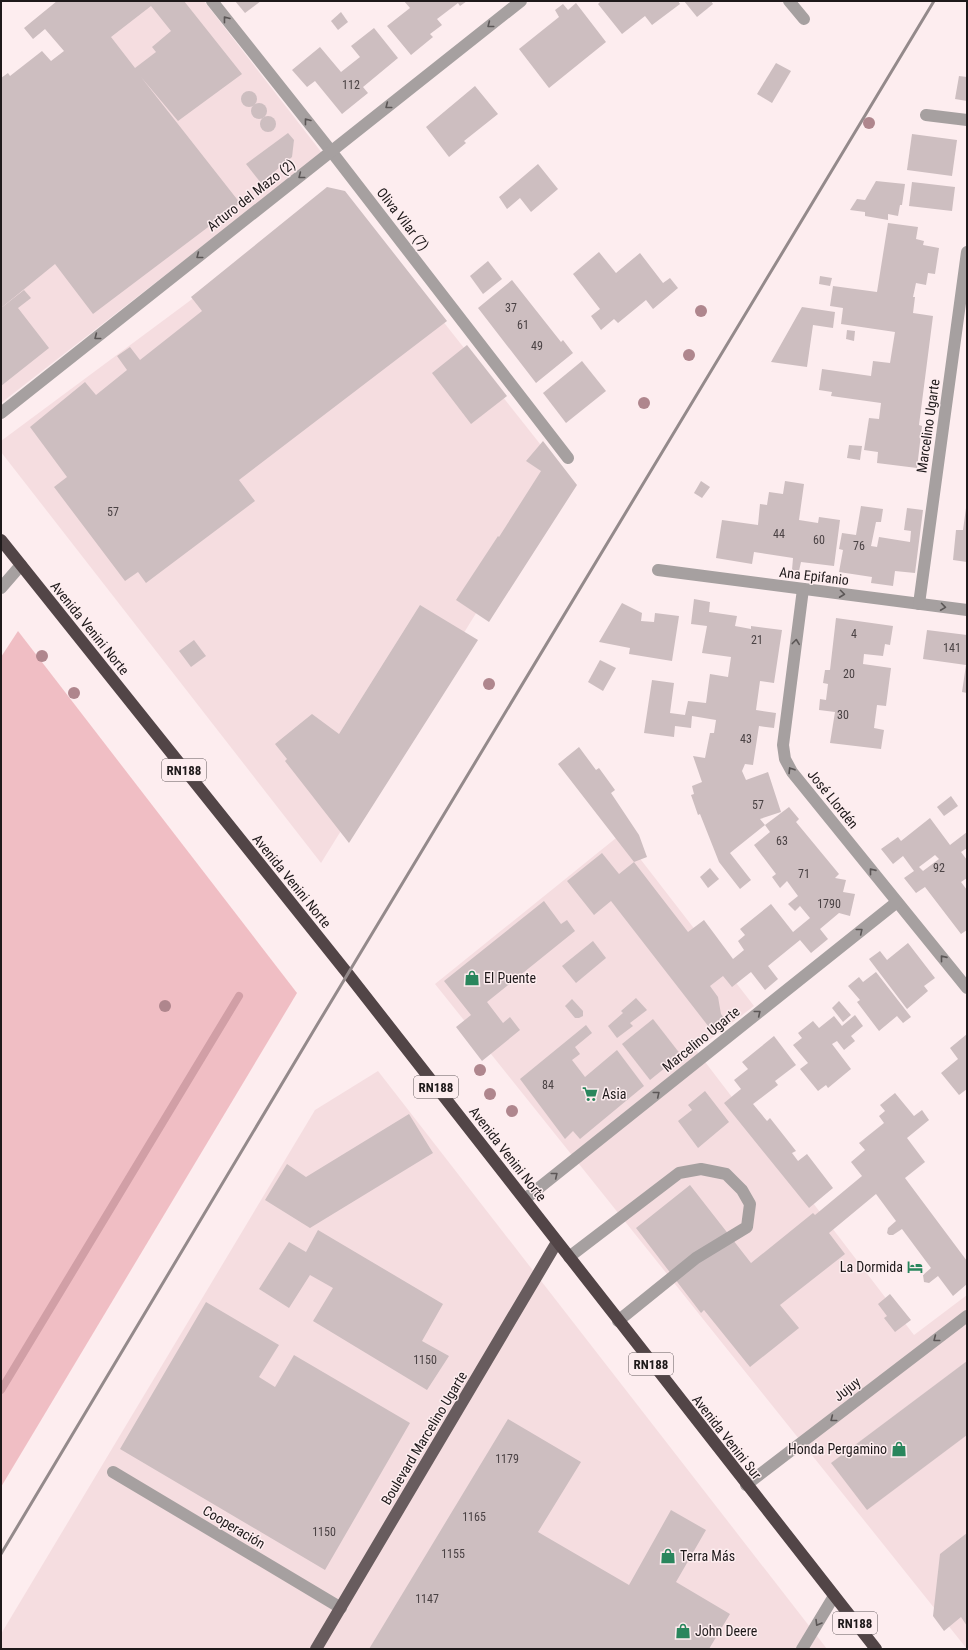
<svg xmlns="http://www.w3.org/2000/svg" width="968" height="1650" viewBox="0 0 968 1650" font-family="'Roboto Condensed',sans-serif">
	<rect width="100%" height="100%" fill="#fdedef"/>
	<g fill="#f5dde0">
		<polygon points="139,1 204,1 322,153 1,403 1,108"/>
		<polygon points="339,190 563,473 321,863 1,452 1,441"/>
		<polygon points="621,834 754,1006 696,1050 914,1335 967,1295 967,1649 435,984"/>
		<polygon points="378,1071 827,1649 1,1649 1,1634 315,1110"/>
	</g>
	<polygon fill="#f0bec4" points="18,631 297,993 1,1487 1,657"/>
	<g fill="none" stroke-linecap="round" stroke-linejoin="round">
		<polyline stroke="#d19fa6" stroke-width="8" points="1,1390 239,996"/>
	</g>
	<g fill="#cdbec0" fill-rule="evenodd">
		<path d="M 57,1 L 184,1 L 242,74 L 178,121 L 141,77 L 240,203 L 93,314 L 55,264 L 1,308 L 1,78 L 8,73 L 10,76 L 42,51 L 51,61 L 64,51 L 45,29 L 33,39 L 24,28 ZM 151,6 L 171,31 L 152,47 L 156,52 L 135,68 L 111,37 Z"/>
		<polygon points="235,1 261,1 245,13"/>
		<polygon points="404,1 467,1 460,6 458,3 437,19 442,25 430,34 433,37 411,55 387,26 410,8"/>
		<polygon points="601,1 678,1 680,4 652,25 645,16 622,34 598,4"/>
		<polygon points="684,1 711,1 713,4 697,17"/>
		<polygon points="576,3 606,42 549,88 519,49 559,17 555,10 563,4 568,10"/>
		<polygon points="341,12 348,22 338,30 331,21"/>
		<polygon points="374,28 398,58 363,87 368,93 342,114 315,81 307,87 292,70 320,47 341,72 360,57 351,46"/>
		<polygon points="776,63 791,71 772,103 757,94"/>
		<polygon points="959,76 967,77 967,101 955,99"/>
		<polygon points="475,86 498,114 464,141 466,143 449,157 426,127"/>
		<circle cx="249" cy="99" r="8"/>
		<circle cx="259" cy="111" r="8"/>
		<circle cx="268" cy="124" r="8"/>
		<polygon points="288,133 294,140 292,157 261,183 246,164"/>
		<polygon points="912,134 957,140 952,176 907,170"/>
		<polygon points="538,164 558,189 531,212 520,198 507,209 499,197"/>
		<polygon points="876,181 905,184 902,205 900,205 898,216 888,214 888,220 865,216 865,212 850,210 857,199 865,200"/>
		<polygon points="912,182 955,187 952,211 909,206"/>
		<polygon points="327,187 345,191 447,321 239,480 255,501 146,583 138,572 125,581 54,487 67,477 30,427 85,382 96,395 127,370 117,356 130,347 140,360 202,311 191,297"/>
		<polygon points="888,223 918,227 916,239 924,241 923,245 939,248 935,274 928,273 926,285 916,283 913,297 915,297 913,313 933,316 919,425 922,426 917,468 877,463 878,452 864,450 869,418 879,419 881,403 831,396 832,392 819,390 822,369 871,376 873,361 890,363 895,332 841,324 843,308 830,306 833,286 877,292"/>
		<polygon points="599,252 616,273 640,253 663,283 670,278 678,288 653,309 646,300 618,323 614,319 601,330 591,316 600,309 573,274"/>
		<polygon points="488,261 502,279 483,294 470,276"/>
		<polygon points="820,276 832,278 830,286 819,284"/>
		<polygon points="512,280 561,342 563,340 573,353 536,383 478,308"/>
		<polygon points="24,290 31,298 18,308 49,348 1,386 1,308"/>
		<polygon points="802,307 835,312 833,328 813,325 807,367 771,362"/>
		<polygon points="847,330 855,331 854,341 846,339"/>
		<polygon points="467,345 507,396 471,424 432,373"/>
		<polygon points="582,361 606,391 566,423 543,393"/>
		<polygon points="543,441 577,485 489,622 456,600 498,536 499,537 541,471 526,461"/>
		<polygon points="849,445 862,446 860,460 847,458"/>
		<polygon points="701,481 710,487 702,498 694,493"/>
		<polygon points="785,481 804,484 799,520 818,523 819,517 840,520 834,566 801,562 799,571 792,570 793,558 754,552 752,564 716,558 722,520 758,525 760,504 767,505 769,492 783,494"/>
		<polygon points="861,506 883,509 881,522 876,522 871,546 877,547 879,537 910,542 911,531 904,530 907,508 923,510 915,573 895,571 893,586 871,583 872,577 839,572 843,550 839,549 842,533 856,535"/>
		<polygon points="966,508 967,508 967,562 953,560 956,530 963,530"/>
		<polygon points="694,599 710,602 709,612 737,616 735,626 751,629 751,626 782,630 774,683 760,681 756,710 776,713 774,728 759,726 753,765 745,764 742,771 746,780 768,772 781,812 760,819 765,825 730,853 751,880 740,889 719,862 700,814 698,815 691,795 694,794 692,786 702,782 693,756 705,758 710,733 714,733 716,720 692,716 691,728 675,726 674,737 644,733 652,680 674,683 670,713 685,715 688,701 706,703 710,674 728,677 731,657 702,653 707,626 691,624"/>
		<polygon points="622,603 642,613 641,621 654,622 655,613 679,616 672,661 629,654 630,648 599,642"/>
		<polygon points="420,605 478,640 349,843 285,761 287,759 275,744 312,714 339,734"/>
		<polygon points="836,618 893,626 890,645 885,644 883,656 864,654 863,664 891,668 886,706 877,705 874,728 884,730 881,749 830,743 835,712 819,710 820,699 826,700 828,684 823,683 825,670 830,670"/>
		<polygon points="927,630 967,635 967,693 962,692 966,665 923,659"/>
		<polygon points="194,640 206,656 191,667 179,651"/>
		<polygon points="600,660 616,668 603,691 588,682"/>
		<polygon points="579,747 596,770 599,768 615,790 611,793 639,835 647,857 634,862 558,764"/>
		<polygon points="951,796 958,806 944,816 937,807"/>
		<polygon points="789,807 799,819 796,822 839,874 835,878 846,880 843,892 855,894 850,916 839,913 820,929 828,939 811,953 800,940 768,966 778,979 765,990 751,972 732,987 723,976 710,986 718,997 721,1014 726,1021 712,1031 611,901 594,915 567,881 602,853 619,874 634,862 688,932 704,920 733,959 744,950 738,941 745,935 740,929 771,904 793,932 810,918 800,906 795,911 788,904 798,896 787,881 780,888 772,877 776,874 754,845 770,832 765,825"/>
		<path d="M 930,818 L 950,845 L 967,832 L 967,848 L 961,852 L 967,860 L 967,878 L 961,882 L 967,890 L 967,930 L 961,934 L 925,887 L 916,893 L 904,878 L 914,871 L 903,856 L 893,864 L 881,849 L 898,837 L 901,841 ZM 935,855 L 939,859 L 923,871 L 919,867 Z"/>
		<polygon points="710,868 719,879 708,888 700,877"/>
		<polygon points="544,901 561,924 567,920 575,931 487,1002 503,1023 510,1017 520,1030 482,1061 456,1027 471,1015 444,981"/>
		<polygon points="593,941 606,958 576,983 562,966"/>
		<polygon points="908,943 935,978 924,986 928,991 907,1009 869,959 880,951 887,960"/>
		<polygon points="876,972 911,1017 903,1023 897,1016 879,1031 857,1002 860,1000 848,986 859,977 863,982"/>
		<polygon points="636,998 647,1010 630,1023 633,1026 617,1038 608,1026 623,1013 621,1011"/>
		<polygon points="572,999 583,1011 583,1016 579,1018 575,1018 565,1006"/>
		<polygon points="839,1001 851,1015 843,1022 832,1008"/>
		<polygon points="855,1015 863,1026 851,1036 855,1041 844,1050 837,1041 832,1044 851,1069 828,1088 826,1085 818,1091 800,1069 808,1063 793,1045 802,1038 798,1033 813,1021 819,1028 834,1016 842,1026"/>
		<polygon points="653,1019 681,1055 650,1080 622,1044"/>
		<polygon points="586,1025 592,1033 575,1047 580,1054 572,1060 585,1077 617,1050 644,1086 580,1139 573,1131 565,1139 520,1079"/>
		<polygon points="967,1034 967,1089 959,1095 941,1073 958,1059 950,1048"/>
		<polygon points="774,1036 796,1065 775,1081 778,1085 753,1104 767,1121 770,1118 796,1151 792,1153 798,1161 807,1154 833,1188 809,1208 724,1103 741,1089 734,1080 748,1069 742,1062"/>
		<polygon points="705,1091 729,1122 698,1148 678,1121 692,1110 688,1105"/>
		<polygon points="895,1093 914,1116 922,1110 929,1120 907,1138 925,1162 905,1178 967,1261 967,1284 953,1296 938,1276 929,1283 924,1282 923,1275 931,1268 902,1229 893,1235 889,1235 887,1233 888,1228 896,1221 876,1194 829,1233 845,1254 780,1305 799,1328 750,1367 704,1310 701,1313 636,1228 690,1185 751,1263 813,1213 815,1215 862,1176 851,1162 865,1150 859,1143 884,1123 879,1116 885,1111 880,1105"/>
		<polygon points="409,1114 433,1153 310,1228 265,1200 287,1164 306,1177"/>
		<polygon points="318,1230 443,1304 422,1341 449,1356 427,1390 313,1321 333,1288 310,1275 289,1308 259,1289 289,1242 306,1252"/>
		<polygon points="890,1294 911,1320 895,1332 884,1318 887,1316 878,1304"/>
		<polygon points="206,1302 279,1345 259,1377 275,1387 294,1355 410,1423 325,1570 120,1449"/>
		<polygon points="967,1361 967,1435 867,1510 831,1463"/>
		<polygon points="508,1419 581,1462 538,1532 629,1585 671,1510 706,1530 676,1582 730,1614 709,1649 369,1649"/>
		<polygon points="967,1533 967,1626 961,1617 944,1631 933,1616 940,1554"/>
	</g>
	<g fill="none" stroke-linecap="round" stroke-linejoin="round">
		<g stroke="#a6a0a0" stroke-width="12">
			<polyline points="212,1 331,151 568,458"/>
			<polyline points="789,1 804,19"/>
			<polyline points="926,115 967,120"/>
			<polyline points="1,413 521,1"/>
			<polyline points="658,570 967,610"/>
			<polyline points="1,588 21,565"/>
			<polyline points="803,589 783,745 785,759 792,772 967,988"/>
			<polyline points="919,604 967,252"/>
			<polyline points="525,1199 897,902"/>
			<polyline points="569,1257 679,1173 701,1169 726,1174 742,1190 750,1204 747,1227 696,1258 618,1321"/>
			<polyline points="113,1472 341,1608"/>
			<polyline points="746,1485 967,1316"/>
			<polyline points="802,1649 834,1596"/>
		</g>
		<polyline stroke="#685c5e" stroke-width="12" points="316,1649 557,1242"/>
		<polyline stroke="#524547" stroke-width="12" points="1,540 348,974 876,1649"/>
		<polyline stroke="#948a8b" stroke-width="3" points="1,1554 317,1025 934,1"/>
	</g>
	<g fill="#af868d">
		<circle cx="869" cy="123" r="6"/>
		<circle cx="701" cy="311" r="6"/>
		<circle cx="689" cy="355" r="6"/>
		<circle cx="644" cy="403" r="6"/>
		<circle cx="42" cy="656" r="6"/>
		<circle cx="489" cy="684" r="6"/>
		<circle cx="74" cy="693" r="6"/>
		<circle cx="165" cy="1006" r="6"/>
		<circle cx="480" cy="1070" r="6"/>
		<circle cx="490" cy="1094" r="6"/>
		<circle cx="512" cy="1111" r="6"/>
	</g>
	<defs><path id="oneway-chevron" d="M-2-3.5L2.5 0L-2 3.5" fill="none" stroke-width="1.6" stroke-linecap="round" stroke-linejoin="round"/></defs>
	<g stroke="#5b5656">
		<use href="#oneway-chevron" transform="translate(226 19) rotate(-128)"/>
		<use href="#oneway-chevron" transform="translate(490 25) rotate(142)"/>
		<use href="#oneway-chevron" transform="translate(388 106) rotate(142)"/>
		<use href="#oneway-chevron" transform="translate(307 121) rotate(-128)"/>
		<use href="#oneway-chevron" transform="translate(301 176) rotate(142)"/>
		<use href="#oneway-chevron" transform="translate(199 256) rotate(142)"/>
		<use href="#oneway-chevron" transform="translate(97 337) rotate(142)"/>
		<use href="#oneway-chevron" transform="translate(842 594) rotate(7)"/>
		<use href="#oneway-chevron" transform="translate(943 607) rotate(8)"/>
		<use href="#oneway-chevron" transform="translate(796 642) rotate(-83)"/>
		<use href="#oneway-chevron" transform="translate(791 770) rotate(-122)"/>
		<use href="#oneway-chevron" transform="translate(872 871) rotate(-129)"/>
		<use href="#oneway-chevron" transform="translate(860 931) rotate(-39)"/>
		<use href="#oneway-chevron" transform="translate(943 958) rotate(-129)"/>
		<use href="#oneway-chevron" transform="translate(758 1013) rotate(-39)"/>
		<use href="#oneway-chevron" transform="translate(657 1094) rotate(-39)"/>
		<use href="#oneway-chevron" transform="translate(555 1175) rotate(-39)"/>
		<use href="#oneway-chevron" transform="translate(936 1339) rotate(142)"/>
		<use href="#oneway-chevron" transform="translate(833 1419) rotate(142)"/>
		<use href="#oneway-chevron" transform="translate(818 1623) rotate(121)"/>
	</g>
	<defs>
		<symbol id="shop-bare" viewBox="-9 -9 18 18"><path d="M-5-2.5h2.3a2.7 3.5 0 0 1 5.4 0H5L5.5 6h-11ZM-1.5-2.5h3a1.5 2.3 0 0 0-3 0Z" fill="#29865d" stroke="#fdedef" stroke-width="2.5" paint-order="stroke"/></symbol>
		<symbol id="supermarket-bare" viewBox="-9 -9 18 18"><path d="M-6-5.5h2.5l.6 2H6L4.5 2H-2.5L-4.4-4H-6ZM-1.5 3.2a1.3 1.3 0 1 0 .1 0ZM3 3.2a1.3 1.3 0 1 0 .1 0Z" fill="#29865d" stroke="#fdedef" stroke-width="2.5" paint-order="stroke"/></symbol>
		<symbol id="hotel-bare" viewBox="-9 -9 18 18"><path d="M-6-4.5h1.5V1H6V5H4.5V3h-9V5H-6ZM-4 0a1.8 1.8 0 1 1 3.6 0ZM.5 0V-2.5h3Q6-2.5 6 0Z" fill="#29865d" stroke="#fdedef" stroke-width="2.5" paint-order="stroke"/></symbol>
	</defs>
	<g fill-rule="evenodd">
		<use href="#shop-bare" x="461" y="967" width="22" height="22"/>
		<use href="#supermarket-bare" x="579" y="1083" width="22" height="22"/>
		<use href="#hotel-bare" x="904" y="1256" width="22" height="22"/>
		<use href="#shop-bare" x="888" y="1438" width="22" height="22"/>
		<use href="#shop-bare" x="657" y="1545" width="22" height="22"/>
		<use href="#shop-bare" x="672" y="1620" width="22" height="22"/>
	</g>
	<g text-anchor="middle" stroke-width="3" stroke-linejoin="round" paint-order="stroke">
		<g font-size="12" fill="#4a4244">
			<text x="351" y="89">112</text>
			<text x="511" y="312">37</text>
			<text x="523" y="329">61</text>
			<text x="537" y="350">49</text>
			<text x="113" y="516">57</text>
			<text x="779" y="538">44</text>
			<text x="819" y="544">60</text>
			<text x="859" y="550">76</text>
			<text x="854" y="638">4</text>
			<text x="757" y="644">21</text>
			<text x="952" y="652">141</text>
			<text x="849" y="678">20</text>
			<text x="843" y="719">30</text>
			<text x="746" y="743">43</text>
			<text x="758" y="809">57</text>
			<text x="782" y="845">63</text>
			<text x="939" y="872">92</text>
			<text x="804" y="878">71</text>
			<text x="829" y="908">1790</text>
			<text x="548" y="1089">84</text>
			<text x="425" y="1364">1150</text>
			<text x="507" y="1463">1179</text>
			<text x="474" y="1521">1165</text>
			<text x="324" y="1536">1150</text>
			<text x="453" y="1558">1155</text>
			<text x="427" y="1603">1147</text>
		</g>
		<g fill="#fdedef" stroke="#61595a" stroke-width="1">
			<rect x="162" y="759" width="44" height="22" rx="3"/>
			<rect x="414" y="1076" width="44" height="22" rx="3"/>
			<rect x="629" y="1353" width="44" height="22" rx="3"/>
			<rect x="833" y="1612" width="44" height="22" rx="3"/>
		</g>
		<g font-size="13" font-weight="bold" fill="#1e191a">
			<text x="184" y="775">RN188</text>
			<text x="436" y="1092">RN188</text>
			<text x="651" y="1369">RN188</text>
			<text x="855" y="1628">RN188</text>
		</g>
		<g font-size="14" fill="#1e191a" stroke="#fdedef">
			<text transform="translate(251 195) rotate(-38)" y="5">Arturo del Mazo (2)</text>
			<text transform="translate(403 219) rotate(52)" y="5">Oliva Vilar (7)</text>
			<text transform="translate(928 426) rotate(-82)" y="5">Marcelino Ugarte</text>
			<text transform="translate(814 576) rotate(7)" y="5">Ana Epifanio</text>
			<text transform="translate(90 628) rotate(51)" y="5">Avenida Venini Norte</text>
			<text transform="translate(833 799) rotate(51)" y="5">José Llordén</text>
			<text transform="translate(292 881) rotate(51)" y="5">Avenida Venini Norte</text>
			<text transform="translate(701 1039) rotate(-39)" y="5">Marcelino Ugarte</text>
			<text transform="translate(508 1154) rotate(52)" y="5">Avenida Venini Norte</text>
			<text transform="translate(847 1389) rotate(-38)" y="5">Jujuy</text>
			<text transform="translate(727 1437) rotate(52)" y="5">Avenida Venini Sur</text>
			<text transform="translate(424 1438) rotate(-59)" y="5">Boulevard Marcelino Ugarte</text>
			<text transform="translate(234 1527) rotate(31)" y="5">Cooperación</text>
		</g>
		<g font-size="14" fill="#1e191a" stroke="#fdedef" text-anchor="start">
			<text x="484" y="983">El Puente</text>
			<text x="602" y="1099">Asia</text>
			<text x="903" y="1272" text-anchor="end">La Dormida</text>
			<text x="887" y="1454" text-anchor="end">Honda Pergamino</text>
			<text x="680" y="1561">Terra Más</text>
			<text x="695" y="1636">John Deere</text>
		</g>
	</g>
	<rect width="968" height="1650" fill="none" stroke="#1e191a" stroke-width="4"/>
</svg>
